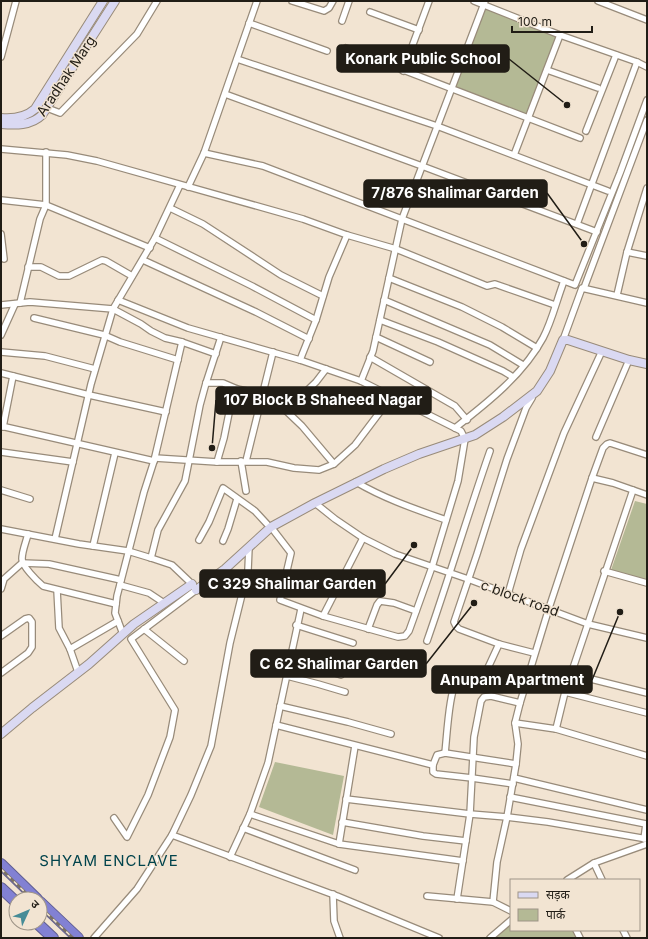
<svg xmlns="http://www.w3.org/2000/svg" width="648" height="939" viewBox="0 0 648 939" font-family="Inter,'Noto Sans Devanagari',sans-serif">
	<rect width="100%" height="100%" fill="#f2e4d2"/>
	<g fill="#b4b995">
		<polygon points="483,5 560,35 528,118 451,89"/>
		<polygon points="635,501 647,504 647,585 640,585 610,573"/>
		<polygon points="275,762 344,776 333,835 259,807"/>
		<polygon points="511,920 511,930 576,930 580,938 490,938"/>
	</g>
	<g fill="none" stroke-linecap="round" stroke-linejoin="round">
		<defs>
			<g id="street">
				<polyline points="292,1 324,11 329,8 333,1"/>
				<polyline points="474,1 560,35 637,62 647,67"/>
				<polyline points="598,1 647,20"/>
				<polyline points="370,12 419,30"/>
				<polyline points="342,21 349,1"/>
				<polyline points="249,23 327,51"/>
				<polyline points="346,48 580,138"/>
				<polyline points="1,57 16,1"/>
				<polyline points="237,59 437,126 608,191"/>
				<polyline points="547,70 598,88"/>
				<polyline points="403,71 429,1"/>
				<polyline points="225,94 422,166 597,232"/>
				<polyline points="47,108 60,113 137,34 157,1"/>
				<polyline points="586,131 616,55"/>
				<polyline points="1,149 67,155 97,161 303,219 347,235 396,249 487,286 495,284 555,305"/>
				<polyline points="204,153 263,166 575,285 620,173 647,100"/>
				<polyline points="514,155 560,35"/>
				<polyline points="188,187 204,153 257,1"/>
				<polyline points="1,200 46,205 150,248"/>
				<polyline points="170,208 203,224 281,275 323,296"/>
				<polyline points="577,224 637,62"/>
				<polyline points="1,234 4,259"/>
				<polyline points="155,238 252,286 316,320"/>
				<polyline points="627,252 647,256"/>
				<polyline points="143,260 256,312 309,339"/>
				<polyline points="28,267 41,267 59,276 69,276 102,260 106,261 132,276"/>
				<polyline points="389,278 462,307 502,327 537,348"/>
				<polyline points="584,288 647,120"/>
				<polyline points="617,295 627,252 647,188"/>
				<polyline points="118,300 188,328 300,360 361,381 461,431 465,439 458,481 432,567 409,631 405,636 398,637 323,616 280,600 291,553 271,527"/>
				<polyline points="384,300 490,345 523,365"/>
				<polyline points="20,303 40,219 46,205 46,152"/>
				<polyline points="1,305 30,302 113,309 141,324 151,331 165,338 182,342 216,354"/>
				<polyline points="34,318 104,335 120,342 178,360"/>
				<polyline points="380,320 438,342 503,371 513,377"/>
				<polyline points="1,335 15,304"/>
				<polyline points="376,337 430,362"/>
				<polyline points="563,340 582,288 647,303"/>
				<polyline points="1,352 45,356 95,369"/>
				<polyline points="370,357 455,406 467,420"/>
				<polyline points="300,360 316,320 329,277 347,235"/>
				<polyline points="1,373 89,395 166,412"/>
				<polyline points="361,381 373,351 402,219 485,1"/>
				<polyline points="206,383 223,383 237,389 262,394 280,405 302,426 334,464"/>
				<polyline points="532,398 526,408 507,459 477,554 454,622 456,626 459,629 499,644 534,653"/>
				<polyline points="286,411 316,382 326,369"/>
				<polyline points="1,426 154,461"/>
				<polyline points="3,427 13,376"/>
				<path d="M 455,428 C 487,403 523,375 543,338 C 552,321 557,299 564,281"/>
				<polyline points="596,437 629,360"/>
				<polyline points="1,452 73,462"/>
				<polyline points="155,458 217,462 267,462 294,468 319,470 334,464 355,445 392,396"/>
				<polyline points="241,461 246,491"/>
				<polyline points="246,461 273,352"/>
				<polyline points="217,462 224,438 233,393 237,389"/>
				<polyline points="592,478 613,483 647,495"/>
				<path d="M 356,482 C 385,499 415,509 446,520"/>
				<polyline points="1,490 30,499"/>
				<polyline points="315,503 335,519 363,538 395,554 468,579 588,624 647,638"/>
				<polyline points="1,529 79,544 128,551 151,558 172,565 192,584 196,590 131,639 175,710 170,737 148,795 127,837 114,818"/>
				<path d="M 28,534 C 26,542 22,551 22,559 C 22,566 37,581 43,586 L 116,604"/>
				<polyline points="55,539 91,384 113,309 155,238 180,185"/>
				<polyline points="199,540 209,522 223,488 255,511 267,524"/>
				<polyline points="223,541 228,529 237,499"/>
				<polyline points="93,546 115,453"/>
				<polyline points="249,547 248,570 230,643 211,746 191,795 172,835 337,896 439,938"/>
				<polyline points="151,558 158,530 185,481 200,405 206,383 221,337"/>
				<polyline points="604,571 647,583"/>
				<polyline points="120,585 149,593 164,603"/>
				<polyline points="1,589 4,579 22,563 49,564 121,580"/>
				<polyline points="57,590 59,628 70,649 78,672"/>
				<polyline points="508,594 521,549 564,433 602,351"/>
				<polyline points="323,616 363,538"/>
				<polyline points="296,625 353,643"/>
				<polyline points="144,629 184,661"/>
				<polyline points="368,629 377,605 380,601 394,603 416,611"/>
				<polyline points="123,634 115,613 117,596 144,492 154,461 182,342"/>
				<polyline points="1,636 25,619 29,618 32,622 32,647 28,653 1,673"/>
				<path d="M 427,641 C 449,578 468,514 490,451"/>
				<polyline points="70,649 118,621"/>
				<polyline points="290,658 341,675"/>
				<polyline points="571,674 647,693"/>
				<polyline points="287,676 318,684 345,692"/>
				<polyline points="565,692 647,713"/>
				<polyline points="280,706 348,722 391,734"/>
				<polyline points="515,723 556,729 647,756"/>
				<polyline points="276,725 433,765 433,772 436,774 472,778 513,784"/>
				<polyline points="556,729 565,692 633,490"/>
				<path d="M 445,753 C 447,736 449,686 460,674 L 470,676 L 478,676 L 486,672 L 499,644"/>
				<polyline points="433,765 437,755 445,753 516,764"/>
				<polyline points="514,778 647,810"/>
				<polyline points="510,797 646,824 644,839"/>
				<polyline points="346,799 470,814 507,817 548,822 647,839"/>
				<polyline points="250,814 339,844 355,746"/>
				<polyline points="342,822 423,836 466,841"/>
				<polyline points="243,828 355,870"/>
				<polyline points="339,844 463,861"/>
				<polyline points="230,857 250,814 268,763 301,609"/>
				<polyline points="594,863 602,880"/>
				<polyline points="567,880 594,863 647,844"/>
				<polyline points="333,894 334,921 340,938"/>
				<polyline points="427,896 493,902 511,911"/>
				<polyline points="457,899 470,814 474,737 481,701 484,697 491,696 520,703"/>
				<polyline points="493,902 497,862 507,817 516,764 518,744 515,723 520,703 549,608 592,478 603,448 607,444 610,443 647,455"/>
				<polyline points="576,930 580,938"/>
				<polyline points="623,930 627,938"/>
				<polyline points="94,938 137,889 172,835"/>
				<polyline points="490,938 511,920"/>
			</g>
			<g id="secondary">
				<path d="M 1,118 C 13,119 26,117 35,109 L 103,1"/>
				<path d="M 1,124 C 15,125 31,126 42,115 L 115,1"/>
				<polyline points="196,590 225,569 271,527 315,503 384,469 419,454 475,435 503,417 537,391 550,371 563,340 568,340 629,360 647,364"/>
				<polyline points="1,734 32,708 89,664 134,624 192,584"/>
			</g>
			<g id="highway">
				<polyline points="1,864 37,899"/>
				<polyline points="1,888 16,902"/>
				<polyline points="40,902 78,938"/>
				<polyline points="37,923 53,938"/>
			</g>
		</defs>
		<use href="#street" stroke="#988b7a" stroke-width="8"/>
		<use href="#secondary" stroke="#988b7a" stroke-width="10"/>
		<use href="#highway" stroke="#605e91" stroke-width="12"/>
		<use href="#street" stroke="#fff" stroke-width="5.5"/>
		<use href="#secondary" stroke="#dad9f2" stroke-width="8"/>
		<use href="#highway" stroke="#8281d3" stroke-width="10"/>
		<defs>
			<g id="rail">
				<polyline points="1,869 32,899"/>
				<polyline points="40,907 73,938"/>
			</g>
		</defs>
		<use href="#rail" stroke="#797065" stroke-width="3"/>
		<use href="#rail" stroke="#f2e4d2" stroke-width="1.5" stroke-dasharray="4.5" stroke-linecap="butt"/>
	</g>
	<g text-anchor="middle" stroke-width="3" stroke-linejoin="round" paint-order="stroke">
		<g font-size="14" fill="#211d16" stroke="#f2e4d2">
			<text transform="translate(66 76) rotate(-56)" y="5">Aradhak Marg</text>
			<text transform="translate(520 598) rotate(20)" y="5">c block road</text>
		</g>
		<g font-size="15" letter-spacing="1" fill="#01434c" stroke="#f2e4d2">
			<text x="109" y="866">SHYAM ENCLAVE</text>
		</g>
	</g>
	<path fill="none" stroke="#211d16" stroke-width="1.5" d="M567 105L509 59M584 244L547 193M212 448L216 400M414 545L385 584M474 603L426 664M620 612L592 680"/>
	<g fill="#211d16" stroke="#f2e4d2" stroke-width="1.5">
		<circle cx="567" cy="105" r="4"/>
		<circle cx="584" cy="244" r="4"/>
		<circle cx="212" cy="448" r="4"/>
		<circle cx="414" cy="545" r="4"/>
		<circle cx="474" cy="603" r="4"/>
		<circle cx="620" cy="612" r="4"/>
	</g>
	<g fill="#211d16" stroke="#211d16" stroke-width="1.5">
		<rect x="337" y="45" width="172" height="27" rx="4"/>
		<rect x="364" y="180" width="183" height="27" rx="4"/>
		<rect x="216" y="387" width="215" height="27" rx="4"/>
		<rect x="200" y="570" width="185" height="27" rx="4"/>
		<rect x="251" y="650" width="175" height="27" rx="4"/>
		<rect x="432" y="666" width="160" height="27" rx="4"/>
	</g>
	<g font-size="15" text-anchor="middle" font-weight="bold" fill="#fff">
		<text x="423" y="64">Konark Public School</text>
		<text x="455" y="198">7/876 Shalimar Garden</text>
		<text x="323" y="405">107 Block B Shaheed Nagar</text>
		<text x="292" y="589">C 329 Shalimar Garden</text>
		<text x="339" y="669">C 62 Shalimar Garden</text>
		<text x="512" y="685">Anupam Apartment</text>
	</g>
	<rect width="648" height="939" fill="none" stroke="#211d16" stroke-width="4"/>
	<rect x="510" y="879" width="130" height="52" fill="#f2e4d2" stroke="#9e9487"/>
	<rect x="518" y="892" width="20" height="6" fill="#dad9f2" stroke="#9e9487"/>
	<text x="546" y="899" font-size="12" fill="#211d16">सड़क</text>
	<rect x="518" y="909" width="20" height="12" fill="#b4b995" stroke="#9e9487"/>
	<text x="546" y="919" font-size="12" fill="#211d16">पार्क</text>
	<g transform="translate(28 911) rotate(46)"><circle r="19" fill="#f2e4d2" stroke="#9e9487"/>
	<path d="M0-3L7 15L0 10L-7 15Z" fill="#468c97"/>
	<text y="-6" font-size="11" font-weight="bold" text-anchor="middle" fill="#211d16">उ</text>
	</g>
	<path d="M512 26v6h80v-6" fill="none" stroke="#211d16" stroke-width="2"/>
	<text x="518" y="26" font-size="12" fill="#211d16" stroke="#f2e4d2" stroke-width="3" paint-order="stroke">100 m</text>
</svg>
